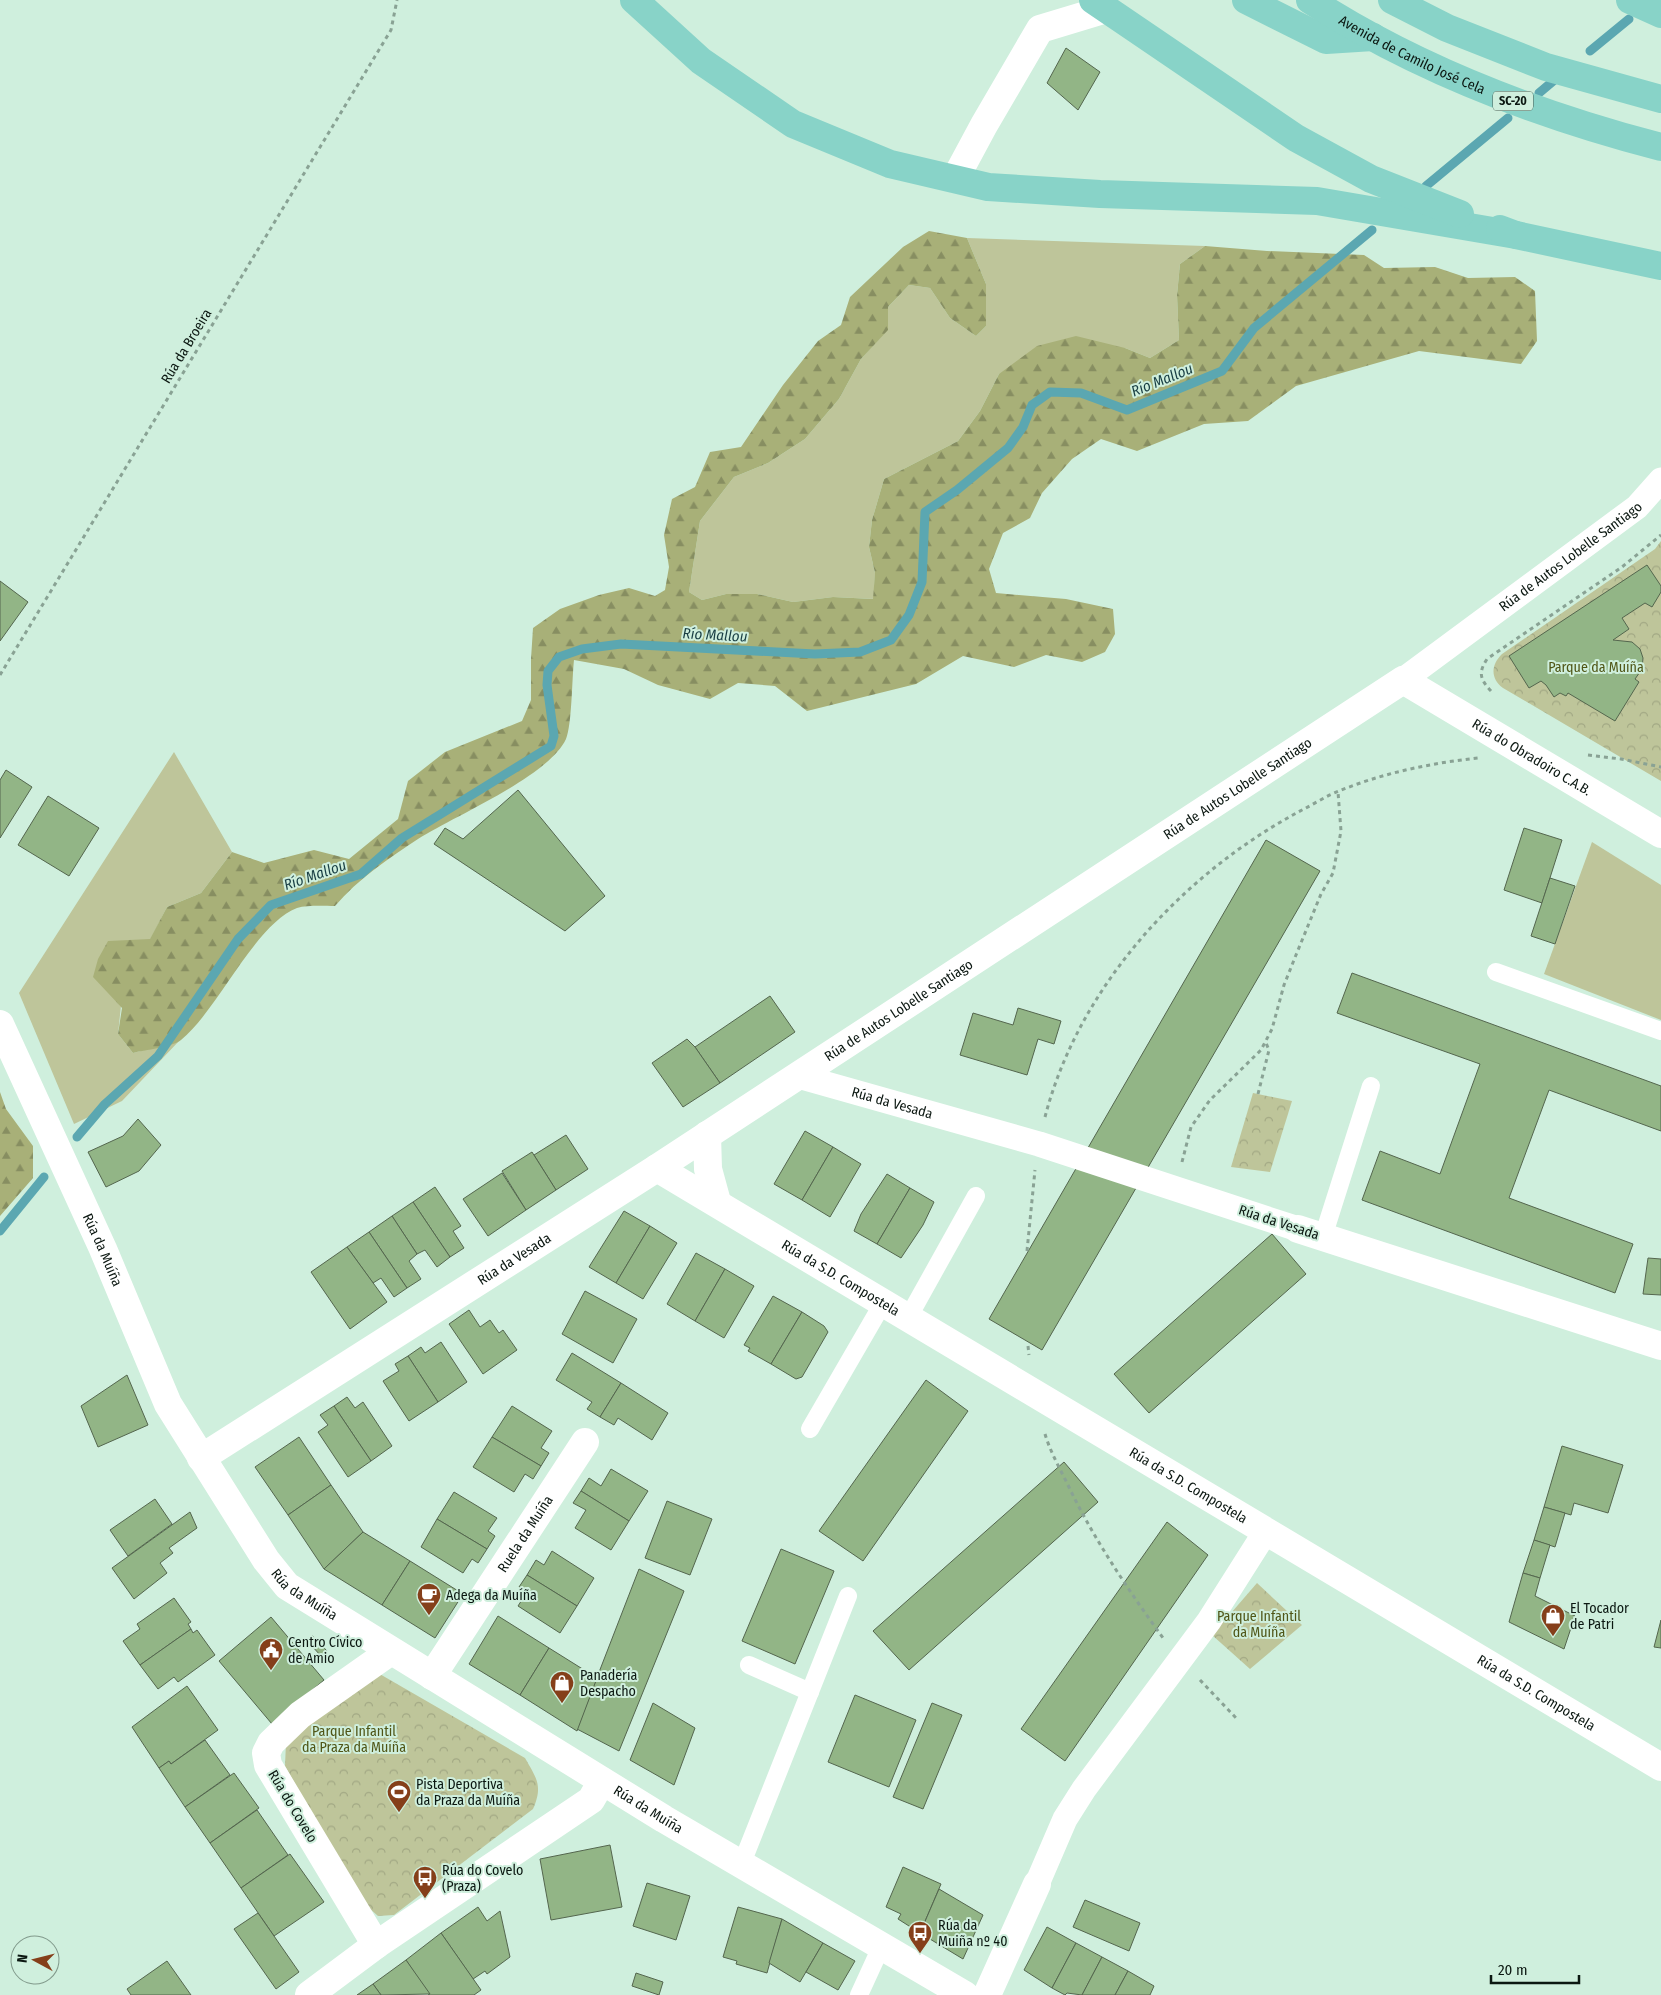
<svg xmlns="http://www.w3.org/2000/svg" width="1661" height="1995" viewBox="0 0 1661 1995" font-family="'Fira Sans Condensed',sans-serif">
	<defs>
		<pattern id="forest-firs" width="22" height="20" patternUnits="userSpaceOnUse" patternTransform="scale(1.25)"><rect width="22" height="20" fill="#a8b078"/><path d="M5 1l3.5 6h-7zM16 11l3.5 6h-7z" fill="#878e61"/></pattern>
		<pattern id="park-crowns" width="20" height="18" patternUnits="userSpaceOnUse" patternTransform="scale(1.25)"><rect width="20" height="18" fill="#bec59a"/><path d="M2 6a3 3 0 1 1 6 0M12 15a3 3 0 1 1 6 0" fill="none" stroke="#a2a884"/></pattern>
	</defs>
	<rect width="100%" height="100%" fill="#cfefdd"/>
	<g fill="#bec59a">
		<polygon points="967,238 1205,246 1180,264 1177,295 1179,340 1150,358 1125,348 999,374 980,411 958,441 884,479 872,520 869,547 875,573 874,599 833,597 793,602 757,594 726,594 702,600 689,592 700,521 734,477 768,463 805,439 839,399 861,359 887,330 888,307 909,285 930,288 950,318 976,336 986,326 986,284"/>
		<polygon points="174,752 232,852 201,893 167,907 150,940 128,940 118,1034 133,1053 179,1041 122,1101 74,1124 19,993"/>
		<polygon points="1592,842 1661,885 1661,1020 1544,974"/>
	</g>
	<g fill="url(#forest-firs)">
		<path d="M 929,231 L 967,238 L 986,284 L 986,326 L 976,336 L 950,318 L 930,288 L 909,285 L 888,307 L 888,330 L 861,359 L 839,399 L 805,439 L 768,463 L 734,477 L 700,521 L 689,592 L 702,600 L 726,594 L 757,594 L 793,602 L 833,597 L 873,599 L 875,573 L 869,547 L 872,520 L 884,479 L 958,441 L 980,411 L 999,374 L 1037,346 L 1076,336 L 1125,348 L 1150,358 L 1179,340 L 1177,295 L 1180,264 L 1205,246 L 1267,251 L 1364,255 L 1384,268 L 1435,267 L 1468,278 L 1515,277 L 1535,291 L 1537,341 L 1521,364 L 1419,351 L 1296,386 L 1248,421 L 1204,424 L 1137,451 L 1101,439 L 1072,459 L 1042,493 L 1030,518 L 1003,533 L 989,569 L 996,593 L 1066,599 L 1113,609 L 1115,634 L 1105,652 L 1082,662 L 1046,655 L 1014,667 L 963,656 L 916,684 L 807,711 L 775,686 L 738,683 L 710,699 L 658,685 L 624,669 L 574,660 C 572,677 572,725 566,739 C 548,777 454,816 418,839 C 389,858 358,879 335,906 C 323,906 307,905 297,908 C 255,924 218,1010 181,1040 C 173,1047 144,1050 133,1053 L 118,1034 L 122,1008 L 93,977 L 98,959 L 108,941 L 150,939 L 167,907 L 201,893 L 232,852 L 264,863 L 314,850 L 349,859 L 398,819 L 408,781 L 445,752 L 522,721 L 531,700 L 531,659 L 533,628 L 560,609 L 599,595 L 629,588 L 655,596 L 665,590 L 669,567 L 664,535 L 672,499 L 695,487 L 710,452 L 741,447 L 783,385 L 818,341 L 841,325 L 850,297 L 903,247 Z"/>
		<polygon points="0,1092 6,1109 33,1146 33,1178 0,1216"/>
	</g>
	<g fill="url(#park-crowns)">
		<path d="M 1661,541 L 1661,781 L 1503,688 C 1490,678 1491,665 1502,654 L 1655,549 Z"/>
		<polygon points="1253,1093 1292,1101 1270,1172 1231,1167"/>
		<polygon points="1257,1583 1302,1625 1250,1669 1212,1635"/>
		<path d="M 378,1673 L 525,1758 C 537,1779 543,1786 533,1809 L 394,1915 L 378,1916 L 360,1900 L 285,1766 L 286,1742 Z"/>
	</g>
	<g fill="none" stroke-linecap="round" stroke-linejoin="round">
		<g stroke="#5ba7b1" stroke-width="9">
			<polyline points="1590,51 1629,19"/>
			<polyline points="1539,93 1558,77"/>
			<polyline points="1426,186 1508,118"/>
			<polyline points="77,1137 105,1104 158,1056 238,939 271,905 361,874 402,838 551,746 554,736 547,685 548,671 559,657 582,649 621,644 815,654 860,652 891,640 909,615 922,582 925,512 957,490 1008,448 1023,427 1032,405 1050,392 1081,393 1127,410 1222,371 1254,328 1372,230"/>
			<polyline points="0,1231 44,1177"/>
		</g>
	</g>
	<g fill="#92b586" stroke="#54664e">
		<polygon points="1066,48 1100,72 1078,110 1047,83"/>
		<polygon points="1647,565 1661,586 1661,592 1652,607 1645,603 1622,618 1629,629 1613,640 1632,642 1640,649 1643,658 1642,669 1635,679 1639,682 1615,721 1568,693 1566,696 1560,693 1554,697 1546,685 1541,681 1529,688 1509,656"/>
		<polygon points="0,581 28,602 0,641"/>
		<polygon points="6,770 32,787 0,838 0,780"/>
		<polygon points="518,790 605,896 565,931 434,844 445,828 463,839"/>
		<polygon points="48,796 99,828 69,876 18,845"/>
		<polygon points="1524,828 1562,840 1542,903 1504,890"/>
		<polygon points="1266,840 1320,871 1042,1350 989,1319"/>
		<polygon points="1550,878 1575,886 1555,944 1531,936"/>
		<polygon points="1352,973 1661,1086 1661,1131 1549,1090 1509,1198 1633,1244 1615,1293 1362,1200 1380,1151 1440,1174 1480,1064 1337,1013"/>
		<polygon points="770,996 795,1032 720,1083 695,1047"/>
		<polygon points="1018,1008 1061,1021 1054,1044 1038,1039 1027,1075 960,1055 973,1013 1013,1025"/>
		<polygon points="687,1039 695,1047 720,1083 683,1107 652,1063"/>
		<polygon points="138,1119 161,1145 139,1171 106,1187 88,1152 123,1136"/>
		<polygon points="805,1131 833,1147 802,1200 774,1184"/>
		<polygon points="566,1135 588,1169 556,1190 534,1155"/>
		<polygon points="833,1147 861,1164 830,1217 802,1200"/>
		<polygon points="532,1152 556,1190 526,1210 502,1171"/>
		<polygon points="502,1173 526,1210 488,1236 463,1199"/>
		<polygon points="887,1174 910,1188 877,1244 854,1231 861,1214"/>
		<polygon points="435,1187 461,1226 453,1231 464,1248 450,1257 413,1202"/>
		<polygon points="910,1188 934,1202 923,1225 901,1258 877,1244"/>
		<polygon points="413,1202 450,1257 437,1267 425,1250 417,1254 392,1216"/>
		<polygon points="624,1211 650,1226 616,1283 589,1267"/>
		<polygon points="392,1216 417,1254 409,1261 421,1279 407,1288 369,1232"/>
		<polygon points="650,1226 677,1243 643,1299 616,1283"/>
		<polygon points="369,1232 407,1288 394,1297 381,1278 373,1283 347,1247"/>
		<polygon points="1272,1234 1306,1274 1149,1413 1114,1374"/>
		<polygon points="347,1247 387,1302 350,1329 311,1272"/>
		<polygon points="696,1253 725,1269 695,1321 667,1304"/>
		<polygon points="1648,1258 1661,1259 1661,1295 1643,1294"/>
		<polygon points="725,1269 754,1286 724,1338 695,1321"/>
		<polygon points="585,1291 637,1319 613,1363 562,1334"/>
		<polygon points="773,1296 802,1312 771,1364 748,1351 750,1348 744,1345"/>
		<polygon points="469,1310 480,1327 490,1320 499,1333 503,1330 517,1350 483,1374 449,1324"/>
		<polygon points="802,1312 824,1326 828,1332 802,1377 796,1379 771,1364"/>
		<polygon points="441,1342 467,1382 438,1402 408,1356 421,1347 425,1353"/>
		<polygon points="572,1353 621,1383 600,1417 587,1409 592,1402 556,1380"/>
		<polygon points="408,1356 438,1402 409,1421 383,1381 399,1371 395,1364"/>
		<polygon points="127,1375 148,1425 98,1447 81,1406"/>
		<polygon points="926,1380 968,1411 863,1561 819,1531"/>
		<polygon points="621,1383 668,1413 652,1440 618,1418 614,1425 600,1417"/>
		<polygon points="347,1397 355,1408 363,1402 392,1446 371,1461 334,1406"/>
		<polygon points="334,1406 371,1461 348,1477 318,1432 328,1425 320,1415"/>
		<polygon points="512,1406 552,1431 541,1448 549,1453 541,1466 492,1437"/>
		<polygon points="299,1437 331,1485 288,1515 255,1467"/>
		<polygon points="492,1437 541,1466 533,1479 525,1474 514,1492 473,1467"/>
		<polygon points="1562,1446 1623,1465 1608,1513 1574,1503 1571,1515 1544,1507"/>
		<polygon points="1064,1462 1098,1502 909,1670 873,1631"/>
		<polygon points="611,1469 648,1491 629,1521 581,1491 589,1478 601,1486"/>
		<polygon points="331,1485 363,1532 324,1569 288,1515"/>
		<polygon points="581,1491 629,1521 611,1550 575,1528 586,1510 573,1503"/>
		<polygon points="454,1492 497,1518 488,1531 495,1536 487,1549 437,1519"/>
		<polygon points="155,1499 172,1524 128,1556 110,1530"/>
		<polygon points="667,1501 712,1519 690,1575 645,1558"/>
		<polygon points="1544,1507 1565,1513 1555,1547 1534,1540"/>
		<polygon points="190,1512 197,1528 169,1548 173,1553 160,1563 167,1573 134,1599 112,1568"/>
		<polygon points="437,1519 487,1549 478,1563 472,1559 463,1573 421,1547"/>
		<polygon points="1167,1522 1208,1555 1065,1761 1021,1729"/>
		<polygon points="363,1532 410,1561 382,1605 324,1569"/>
		<polygon points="1534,1540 1550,1545 1540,1578 1523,1573"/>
		<polygon points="781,1549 834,1571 795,1664 742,1641"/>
		<polygon points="552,1551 594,1578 577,1606 527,1575 536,1560 544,1565"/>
		<polygon points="410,1561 463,1594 435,1638 382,1605"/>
		<polygon points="639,1569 684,1591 619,1751 577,1729"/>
		<polygon points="1523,1573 1540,1578 1535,1596 1575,1616 1564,1649 1509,1622"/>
		<polygon points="527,1575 577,1606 560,1633 518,1606 527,1592 519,1587"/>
		<polygon points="174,1598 191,1622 188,1624 191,1629 140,1665 123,1641 140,1629 137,1624"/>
		<polygon points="498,1616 549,1648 520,1695 469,1664"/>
		<polygon points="271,1617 324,1680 272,1724 219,1661"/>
		<polygon points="1661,1620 1661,1648 1654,1647"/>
		<polygon points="191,1629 193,1633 197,1630 215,1655 178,1682 174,1677 158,1689 140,1665"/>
		<polygon points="312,1635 327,1651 321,1656 311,1645"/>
		<polygon points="549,1648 597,1678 577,1731 520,1695"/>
		<polygon points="187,1686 218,1730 171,1764 169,1761 159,1768 132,1727"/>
		<polygon points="855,1695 916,1720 889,1787 828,1762"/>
		<polygon points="653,1703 695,1728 674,1785 630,1760"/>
		<polygon points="932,1703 962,1715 923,1809 893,1797"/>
		<polygon points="205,1740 230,1775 185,1807 159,1768 169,1761 171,1764"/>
		<polygon points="234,1773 259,1808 210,1843 185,1807"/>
		<polygon points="257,1810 288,1855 241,1888 210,1843"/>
		<polygon points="610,1845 622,1907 551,1920 540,1859"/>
		<polygon points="290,1854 324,1902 274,1936 241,1888"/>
		<polygon points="903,1867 941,1884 920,1933 898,1919 901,1914 886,1907"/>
		<polygon points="647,1883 690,1896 676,1940 633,1926"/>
		<polygon points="939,1889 983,1915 963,1959 920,1933"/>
		<polygon points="1085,1900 1140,1923 1129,1951 1073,1927"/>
		<polygon points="478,1907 487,1921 500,1911 510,1957 487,1974 485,1971 473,1979 441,1933"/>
		<polygon points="738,1907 782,1919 767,1973 736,1964 737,1961 723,1957"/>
		<polygon points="258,1913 299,1972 276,1989 234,1929"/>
		<polygon points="782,1919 823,1943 800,1982 769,1963"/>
		<polygon points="1047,1927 1076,1943 1052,1988 1024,1970"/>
		<polygon points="441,1933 481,1990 474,1995 429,1995 406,1960"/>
		<polygon points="823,1943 855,1961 838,1990 806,1972"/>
		<polygon points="1076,1943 1102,1957 1082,1995 1067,1993 1065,1995 1052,1988"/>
		<polygon points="1102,1957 1128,1971 1115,1995 1082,1995"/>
		<polygon points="406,1960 430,1994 381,1995 373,1984"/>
		<polygon points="167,1961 191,1995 131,1995 127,1989"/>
		<polygon points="1128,1971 1154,1986 1150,1995 1115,1995"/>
		<polygon points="636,1973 663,1982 659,1995 632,1986"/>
		<polygon points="373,1984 381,1995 357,1995"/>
	</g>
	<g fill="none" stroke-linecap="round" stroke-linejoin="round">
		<g stroke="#89a294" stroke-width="3" stroke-dasharray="4 4" stroke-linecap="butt">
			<polyline points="0,675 391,30 397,0"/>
			<path d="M 1491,691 C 1480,679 1478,673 1487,659 L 1622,567 L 1661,535"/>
			<polyline points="1588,755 1621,759 1661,767"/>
			<polyline points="1258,1094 1269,1050 1266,1043"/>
			<path d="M 1045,1117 C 1079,986 1183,873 1302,810 C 1314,804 1326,796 1339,791 C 1383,773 1431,763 1478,758"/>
			<polyline points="1182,1162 1191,1127 1210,1100 1261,1050 1272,1029 1284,985 1296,955 1321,894 1333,873 1341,831 1338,792"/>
			<polyline points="1027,1251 1035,1170"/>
			<polyline points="1028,1346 1029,1355"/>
			<path d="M 1045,1434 C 1050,1451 1059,1467 1067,1483 C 1093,1538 1127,1588 1163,1638"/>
			<polyline points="1200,1680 1237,1719"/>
		</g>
		<g stroke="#fff" stroke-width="18">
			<polyline points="1496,972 1661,1031"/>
			<polyline points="1323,1237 1371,1086"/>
			<polyline points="908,1318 976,1196"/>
			<polyline points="810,1429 883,1303"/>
			<polyline points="749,1665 810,1692"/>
			<polyline points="742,1863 848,1596"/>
			<polyline points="859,1995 881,1947"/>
		</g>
		<g stroke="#fff" stroke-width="25">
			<path id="s1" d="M 1403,680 L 1637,507 L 1661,480"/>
			<path id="s2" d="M 798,1076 L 1039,1144 L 1298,1229"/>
			<polyline points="1037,1884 1065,1819 1084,1789 1209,1621 1266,1531"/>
		</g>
		<g stroke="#fff" stroke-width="28">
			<polyline points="955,179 984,125 1040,29 1106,9"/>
			<path id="s3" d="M 0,1024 L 103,1249 L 168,1404 L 266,1560 L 287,1586 L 664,1819 L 965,1995"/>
			<polyline points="707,1135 708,1169 717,1202"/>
			<path id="s4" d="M 657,1168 L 1661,1767"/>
			<polyline points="1298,1229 1661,1346"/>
			<path id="s5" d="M 201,1458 L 657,1168 L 1403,680 L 1661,834"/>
			<path id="s6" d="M 432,1676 L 585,1442"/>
			<polyline points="376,1945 268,1765 266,1753 271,1743 300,1715 391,1651"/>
			<polyline points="309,1995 376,1945 591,1800 602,1781"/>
			<polyline points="987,1995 1037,1884"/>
		</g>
		<g stroke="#88d3c8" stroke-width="28">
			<polyline points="634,0 701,61 793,124 890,164 988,187 1100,194 1317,201 1516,235"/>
			<polyline points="1093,0 1296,138 1371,179 1460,214"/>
			<polyline points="1246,0 1326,40 1373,37"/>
			<path id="s7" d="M 1310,0 C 1418,70 1538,115 1661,147"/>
			<polyline points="1392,0 1447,28 1546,67 1661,99"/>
			<polyline points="1630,0 1661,14"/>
			<polyline points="1500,229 1516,235 1661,266"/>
		</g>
	</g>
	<defs>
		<symbol id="cafe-pin" viewBox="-11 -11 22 30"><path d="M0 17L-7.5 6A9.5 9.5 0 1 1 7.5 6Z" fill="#853f1a" stroke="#cfefdd"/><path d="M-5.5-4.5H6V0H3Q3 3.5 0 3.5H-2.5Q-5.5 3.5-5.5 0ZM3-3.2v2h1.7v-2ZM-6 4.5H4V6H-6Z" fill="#fff"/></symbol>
		<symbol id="shop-pin" viewBox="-11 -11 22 30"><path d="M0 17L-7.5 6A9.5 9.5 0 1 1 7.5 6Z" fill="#853f1a" stroke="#cfefdd"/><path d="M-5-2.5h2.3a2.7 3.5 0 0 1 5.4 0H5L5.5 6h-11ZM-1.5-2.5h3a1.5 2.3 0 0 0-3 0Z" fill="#fff"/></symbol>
		<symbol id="civic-pin" viewBox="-11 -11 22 30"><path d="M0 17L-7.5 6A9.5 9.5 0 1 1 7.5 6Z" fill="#853f1a" stroke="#cfefdd"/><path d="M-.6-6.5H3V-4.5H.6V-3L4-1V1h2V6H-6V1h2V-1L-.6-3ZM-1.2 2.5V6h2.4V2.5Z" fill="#fff"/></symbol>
		<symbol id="stadium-pin" viewBox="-11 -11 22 30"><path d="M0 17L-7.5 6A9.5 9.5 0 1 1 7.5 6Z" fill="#853f1a" stroke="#cfefdd"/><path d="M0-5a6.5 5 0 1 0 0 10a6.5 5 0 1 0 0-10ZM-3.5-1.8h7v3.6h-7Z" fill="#fff"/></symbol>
		<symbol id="bus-pin" viewBox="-11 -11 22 30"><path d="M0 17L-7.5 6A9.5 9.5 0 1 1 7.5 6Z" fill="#853f1a" stroke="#cfefdd"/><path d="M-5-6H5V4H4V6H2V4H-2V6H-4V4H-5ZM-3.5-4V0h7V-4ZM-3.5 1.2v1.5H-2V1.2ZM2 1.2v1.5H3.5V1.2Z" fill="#fff"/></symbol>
	</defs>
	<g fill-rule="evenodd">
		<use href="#cafe-pin" x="415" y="1581" width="28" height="38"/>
		<use href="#shop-pin" x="1539" y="1602" width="28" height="38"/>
		<use href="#civic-pin" x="257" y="1636" width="28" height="38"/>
		<use href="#shop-pin" x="548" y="1669" width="28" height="38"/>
		<use href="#stadium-pin" x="385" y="1778" width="28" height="38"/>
		<use href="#bus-pin" x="411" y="1864" width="28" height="38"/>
		<use href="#bus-pin" x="906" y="1919" width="28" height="38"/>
	</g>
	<g text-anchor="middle" stroke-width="4" stroke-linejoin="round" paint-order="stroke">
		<rect fill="#cfefdd" stroke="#46584e" stroke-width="1" x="1493" y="91.5" width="40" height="19" rx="4"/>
		<g font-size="12" font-weight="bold" fill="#0b1711">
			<text x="1513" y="105">SC-20</text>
		</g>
		<g font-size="14" fill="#0b1711" stroke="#cfefdd">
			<text dy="5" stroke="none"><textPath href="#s7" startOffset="116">Avenida de Camilo José Cela</textPath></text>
			<text transform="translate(186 346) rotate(-59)" y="5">Rúa da Broeira</text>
			<text dy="5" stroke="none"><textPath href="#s1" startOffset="208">Rúa de Autos Lobelle Santiago</textPath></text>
			<text dy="5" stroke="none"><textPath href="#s5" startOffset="1582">Rúa do Obradoiro C.A.B.</textPath></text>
			<text dy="5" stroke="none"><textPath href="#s5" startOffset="1234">Rúa de Autos Lobelle Santiago</textPath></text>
			<text dy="5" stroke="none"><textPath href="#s5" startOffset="829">Rúa de Autos Lobelle Santiago</textPath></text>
			<text dy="5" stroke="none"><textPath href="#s2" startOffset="98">Rúa da Vesada</textPath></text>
			<text transform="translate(1279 1222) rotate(18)" y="5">Rúa da Vesada</text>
			<text dy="5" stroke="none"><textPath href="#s3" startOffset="248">Rúa da Muíña</textPath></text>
			<text dy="5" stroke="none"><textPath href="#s5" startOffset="371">Rúa da Vesada</textPath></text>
			<text dy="5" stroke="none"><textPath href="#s4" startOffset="214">Rúa da S.D. Compostela</textPath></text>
			<text dy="5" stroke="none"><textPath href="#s4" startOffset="619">Rúa da S.D. Compostela</textPath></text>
			<text dy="5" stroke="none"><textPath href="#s6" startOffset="170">Ruela da Muíña</textPath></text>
			<text dy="5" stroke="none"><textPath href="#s3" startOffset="652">Rúa da Muíña</textPath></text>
			<text dy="5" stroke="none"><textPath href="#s4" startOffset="1024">Rúa da S.D. Compostela</textPath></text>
			<text transform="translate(293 1806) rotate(59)" y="5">Rúa do Covelo</text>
			<text dy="5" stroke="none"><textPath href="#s3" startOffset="1058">Rúa da Muíña</textPath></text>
		</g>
		<g font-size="14" fill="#4f5516" stroke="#cfefdd">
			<text x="1596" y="672">Parque da Muíña</text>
			<text x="1259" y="1621">Parque Infantil<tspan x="1259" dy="16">da Muíña</tspan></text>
			<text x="354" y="1736">Parque Infantil<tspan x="354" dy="16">da Praza da Muíña</tspan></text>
		</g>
		<g font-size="14" fill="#0b1711" stroke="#cfefdd" text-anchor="start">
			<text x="446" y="1600">Adega da Muíña</text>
			<text x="1570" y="1613">El Tocador<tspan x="1570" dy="16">de Patri</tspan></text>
			<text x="288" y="1647">Centro Cívico<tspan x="288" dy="16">de Amio</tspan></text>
			<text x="580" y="1680">Panadería<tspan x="580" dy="16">Despacho</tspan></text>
			<text x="416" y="1789">Pista Deportiva<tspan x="416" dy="16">da Praza da Muíña</tspan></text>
			<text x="442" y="1875">Rúa do Covelo<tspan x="442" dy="16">(Praza)</tspan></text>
			<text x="938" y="1930">Rúa da<tspan x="938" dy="16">Muiña nº 40</tspan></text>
		</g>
		<g font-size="15" font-style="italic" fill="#193e43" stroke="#cfefdd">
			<text transform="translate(1162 380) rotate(-22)" y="5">Río Mallou</text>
			<text transform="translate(715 635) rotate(3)" y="5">Río Mallou</text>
			<text transform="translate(315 875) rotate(-19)" y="5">Río Mallou</text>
		</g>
	</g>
	<g transform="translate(35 1960) rotate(277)"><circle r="24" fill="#cfefdd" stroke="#81998b"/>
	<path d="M0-4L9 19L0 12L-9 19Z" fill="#853f1a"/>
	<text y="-8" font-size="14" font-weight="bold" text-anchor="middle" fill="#0b1711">N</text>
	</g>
	<path d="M1491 1975v8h88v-8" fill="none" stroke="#0b1711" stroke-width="2.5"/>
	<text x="1498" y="1975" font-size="15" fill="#0b1711" stroke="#cfefdd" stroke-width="4" paint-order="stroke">20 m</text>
</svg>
